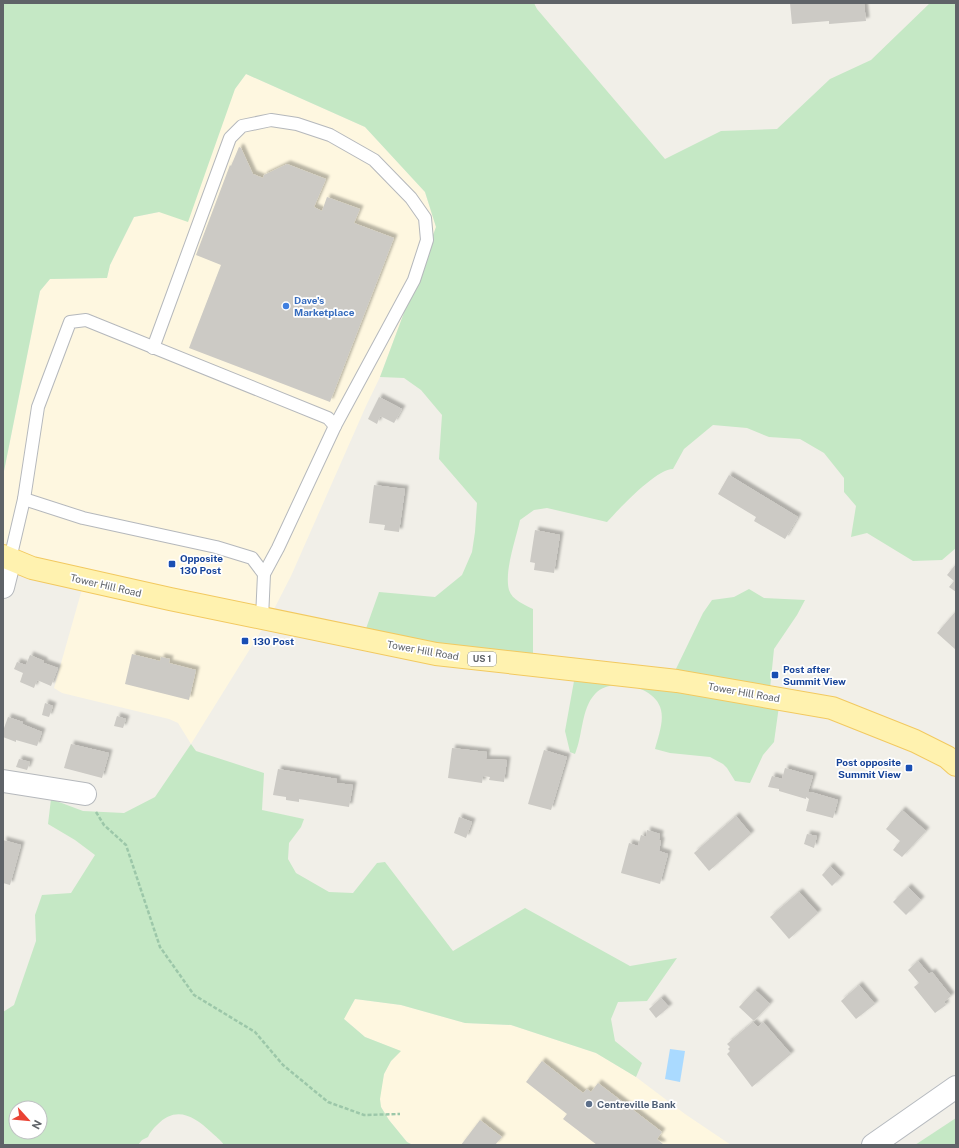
<svg xmlns="http://www.w3.org/2000/svg" width="959" height="1148" viewBox="0 0 959 1148" font-family="'Public Sans',sans-serif">
	<defs>
		<filter id="shadow"><feDropShadow dx="3.5" dy="-3.5" stdDeviation="1" flood-color="#0004"/></filter>
	</defs>
	<rect width="100%" height="100%" fill="#f1efe8"/>
	<g fill="#fef7e0">
		<polygon points="246,74 365,127 425,192 436,227 380,377 366,406 291,576 271,615 191,744 178,723 169,719 62,693 54,688 84,582 3,556 3,476 40,291 50,279 107,278 110,265 134,217 159,212 235,89"/>
		<polygon points="355,999 401,1005 465,1023 511,1025 596,1053 636,1077 685,1114 731,1145 413,1145 407,1142 389,1120 381,1107 379,1099 384,1074 391,1061 400,1051 365,1037 343,1018"/>
	</g>
	<g fill="#c5e8c5" fill-rule="evenodd">
		<path d="M 3,3 L 534,3 L 537,9 L 665,159 L 721,131 L 777,129 L 830,79 L 871,60 L 930,3 L 956,3 L 956,548 L 942,560 L 913,561 L 867,533 L 851,537 L 856,506 L 844,492 L 844,478 L 824,453 L 800,439 L 769,437 L 747,428 L 713,425 L 684,449 L 673,469 C 656,469 619,509 607,522 L 547,508 L 534,510 L 520,520 C 516,539 504,571 509,590 C 512,600 525,605 533,609 L 533,654 L 363,637 L 379,592 L 435,597 L 462,575 L 472,552 L 475,532 L 477,503 L 439,459 L 442,415 L 421,390 L 404,378 L 380,377 L 436,227 L 425,192 L 365,127 L 246,74 L 235,89 L 188,222 L 159,212 L 134,217 L 110,265 L 107,278 L 50,279 L 40,291 L 3,476 Z"/>
		<path d="M 749,589 L 764,598 L 805,600 L 797,615 L 774,649 L 770,689 L 779,706 L 774,742 L 763,755 L 750,783 L 735,781 L 727,768 L 723,764 L 710,757 L 670,753 L 655,749 C 658,737 664,722 661,710 C 656,686 611,676 595,694 C 581,709 583,735 575,754 L 570,752 L 565,731 L 576,670 L 674,673 L 703,613 L 712,600 L 734,597 Z"/>
		<path d="M 191,744 L 196,751 L 264,773 L 262,810 L 304,819 L 301,827 L 289,843 L 288,859 L 296,873 L 329,892 L 353,893 L 377,863 L 385,862 L 453,951 L 525,908 L 630,966 L 677,958 L 647,1001 L 618,1002 L 611,1019 L 615,1041 L 642,1063 L 636,1077 L 596,1053 L 511,1025 L 465,1023 L 401,1005 L 355,999 L 344,1019 L 365,1037 L 401,1051 L 391,1061 L 384,1074 L 380,1099 L 381,1107 L 389,1120 L 407,1142 L 413,1145 L 224,1145 C 221,1140 215,1136 211,1132 C 194,1116 176,1105 157,1125 C 153,1129 150,1132 148,1137 L 142,1140 L 138,1145 L 3,1145 L 3,1012 L 14,1005 L 36,941 L 35,915 L 42,895 L 71,893 L 95,855 L 75,840 L 48,824 L 51,799 L 83,811 L 124,813 L 155,797 ZM 16,1108 L 40,1108 L 40,1132 L 16,1132 Z"/>
		<polygon points="956,1118 956,1145 915,1145"/>
	</g>
	<polygon fill="#aadaff" points="670,1049 685,1051 680,1082 665,1079"/>
	<g fill="#cccac5" filter="url(#shadow)">
		<polygon points="790,3 864,3 866,21 829,24 829,21 792,24"/>
		<polygon points="239,147 241,148 253,174 263,178 264,175 287,164 326,179 314,207 322,211 327,197 360,209 354,223 394,238 330,402 189,348 221,265 196,255 230,165 231,166"/>
		<polygon points="379,397 402,409 394,423 380,416 377,424 368,419"/>
		<polygon points="729,475 798,517 785,539 754,521 756,517 718,494"/>
		<polygon points="374,485 405,489 399,532 384,530 385,525 369,523"/>
		<polygon points="535,530 560,535 554,573 534,570 535,563 530,562"/>
		<polygon points="956,564 956,592 949,587 954,581 947,575"/>
		<polygon points="956,611 956,650 937,633"/>
		<polygon points="132,654 160,661 161,657 170,659 169,663 196,670 189,700 125,684"/>
		<polygon points="30,655 44,661 44,663 58,668 51,686 37,680 34,688 20,682 23,673 14,669 17,662 26,665"/>
		<polygon points="45,703 53,706 49,717 42,715"/>
		<polygon points="117,716 126,719 123,728 114,726"/>
		<polygon points="8,717 23,722 22,724 42,732 37,746 16,740 16,742 3,737 3,731"/>
		<polygon points="71,744 109,753 102,778 64,768"/>
		<polygon points="452,748 487,752 486,759 507,760 504,782 489,780 490,777 483,776 482,783 448,778"/>
		<polygon points="544,750 567,757 551,810 528,804"/>
		<polygon points="19,759 30,762 27,770 16,767"/>
		<polygon points="785,768 813,776 808,792 811,793 811,792 838,800 833,818 806,811 809,799 806,797 806,799 779,791 779,789 768,787 772,776 782,779"/>
		<polygon points="278,769 337,779 337,783 353,785 349,807 299,799 299,802 286,800 286,797 273,795"/>
		<polygon points="902,810 926,831 902,857 893,850 900,841 886,829"/>
		<polygon points="736,816 751,834 709,871 694,853"/>
		<polygon points="459,817 472,822 466,838 454,833"/>
		<polygon points="647,830 660,834 659,840 661,841 659,851 668,854 660,884 621,873 629,843 638,846 641,835 646,837"/>
		<polygon points="807,834 817,836 814,848 804,844"/>
		<polygon points="3,840 21,845 10,885 3,883"/>
		<polygon points="830,866 841,877 832,886 822,875"/>
		<polygon points="908,887 921,900 906,915 893,902"/>
		<polygon points="799,892 818,913 789,939 770,917"/>
		<polygon points="918,961 929,974 932,972 951,996 944,1002 946,1005 935,1013 914,987 919,983 908,970"/>
		<polygon points="859,985 875,1004 856,1019 841,1001"/>
		<polygon points="755,990 770,1004 754,1021 739,1007"/>
		<polygon points="661,998 669,1007 656,1018 649,1009"/>
		<polygon points="753,1022 758,1027 763,1022 791,1054 752,1087 727,1054 730,1051 728,1049 730,1047 727,1044"/>
		<polygon points="542,1061 583,1093 587,1089 591,1092 598,1083 662,1132 657,1139 663,1144 661,1145 597,1145 563,1119 567,1114 526,1082"/>
		<polygon points="480,1120 502,1137 495,1145 461,1145"/>
	</g>
	<g fill="none" stroke-linecap="round" stroke-linejoin="round">
		<defs>
			<g id="service">
				<polyline points="153,348 230,138 242,126 271,120 297,124 330,135 374,160 411,198 425,218 427,240 414,280 335,426 278,548 264,574 262,618"/>
				<polyline points="24,499 83,518 216,547 252,558 264,574"/>
				<polyline points="10,559 24,499 38,407 70,322 86,320 328,418 335,426"/>
			</g>
			<g id="minor">
				<polyline points="3,587 10,559"/>
				<polyline points="3,781 85,794"/>
			</g>
			<polyline id="secondary" points="873,1145 956,1087"/>
			<polyline id="primary" points="3,556 32,568 170,599 436,654 677,681 832,708 915,741 947,757 956,765"/>
		</defs>
		<use href="#service" stroke="#b5b8bc" stroke-width="14"/>
		<use href="#minor" stroke="#b5b8bc" stroke-width="24"/>
		<use href="#secondary" stroke="#b6babf" stroke-width="24"/>
		<use href="#primary" stroke="#f2c960" stroke-width="24"/>
		<polyline stroke="#9cc7a9" stroke-width="2.5" stroke-dasharray="4 2" stroke-linecap="butt" points="96,812 104,825 126,845 160,947 194,995 255,1032 283,1065 328,1102 364,1115 400,1114"/>
		<use href="#service" stroke="#fff" stroke-width="12"/>
		<use href="#minor" stroke="#fff" stroke-width="22"/>
		<use href="#secondary" stroke="#fff" stroke-width="22"/>
		<use href="#primary" stroke="#fff2af" stroke-width="22"/>
	</g>
	<circle fill="#3f7fe0" stroke="#fff" stroke-width="1.5" cx="286" cy="306" r="4"/>
	<g fill="#1a4fb4" stroke="#fff" stroke-width="1.5">
		<rect x="168" y="560" width="8" height="8" rx="2"/>
		<rect x="241" y="637" width="8" height="8" rx="2"/>
		<rect x="771" y="671" width="8" height="8" rx="2"/>
		<rect x="905" y="764" width="8" height="8" rx="2"/>
	</g>
	<circle fill="#5c6f8a" stroke="#fff" stroke-width="1.5" cx="589" cy="1104" r="4"/>
	<g text-anchor="middle" stroke-width="3.5" stroke-linejoin="round" paint-order="stroke">
		<rect fill="#fff" stroke="#8f9295" stroke-width="1" x="468" y="652" width="28" height="14" rx="3"/>
		<g font-size="9" font-weight="bold" fill="#5f6368">
			<text x="482" y="662">US 1</text>
		</g>
		<g font-size="10" font-weight="bold" fill="#366cbe" stroke="#fff" text-anchor="start">
			<text x="294" y="304">Dave's<tspan x="294" dy="12">Marketplace</tspan></text>
		</g>
		<g font-size="10" font-weight="bold" fill="#164399" stroke="#fff" text-anchor="start">
			<text x="180" y="562">Opposite<tspan x="180" dy="12">130 Post</tspan></text>
			<text x="253" y="645">130 Post</text>
			<text x="783" y="673">Post after<tspan x="783" dy="12">Summit View</tspan></text>
			<text x="901" y="766" text-anchor="end">Post opposite<tspan x="901" dy="12">Summit View</tspan></text>
		</g>
		<g font-size="10" fill="#5f6368" stroke="#fff">
			<text transform="translate(106 585) rotate(13)" y="4">Tower Hill Road</text>
			<text transform="translate(423 650) rotate(10)" y="4">Tower Hill Road</text>
			<text transform="translate(744 692) rotate(10)" y="4">Tower Hill Road</text>
		</g>
		<g font-size="10" font-weight="bold" fill="#4e5e75" stroke="#fff" text-anchor="start">
			<text x="597" y="1108">Centreville Bank</text>
		</g>
	</g>
	<rect width="959" height="1148" fill="none" stroke="#5f6368" stroke-width="8"/>
	<g transform="translate(28 1120) rotate(117)"><circle r="19" fill="#ffffff" stroke="#bfc1c3"/>
	<path d="M0-3L7 15L0 10L-7 15Z" fill="#ea4335"/>
	<text y="-6" font-size="11" font-weight="bold" text-anchor="middle" fill="#5f6368">N</text>
	</g>
</svg>
